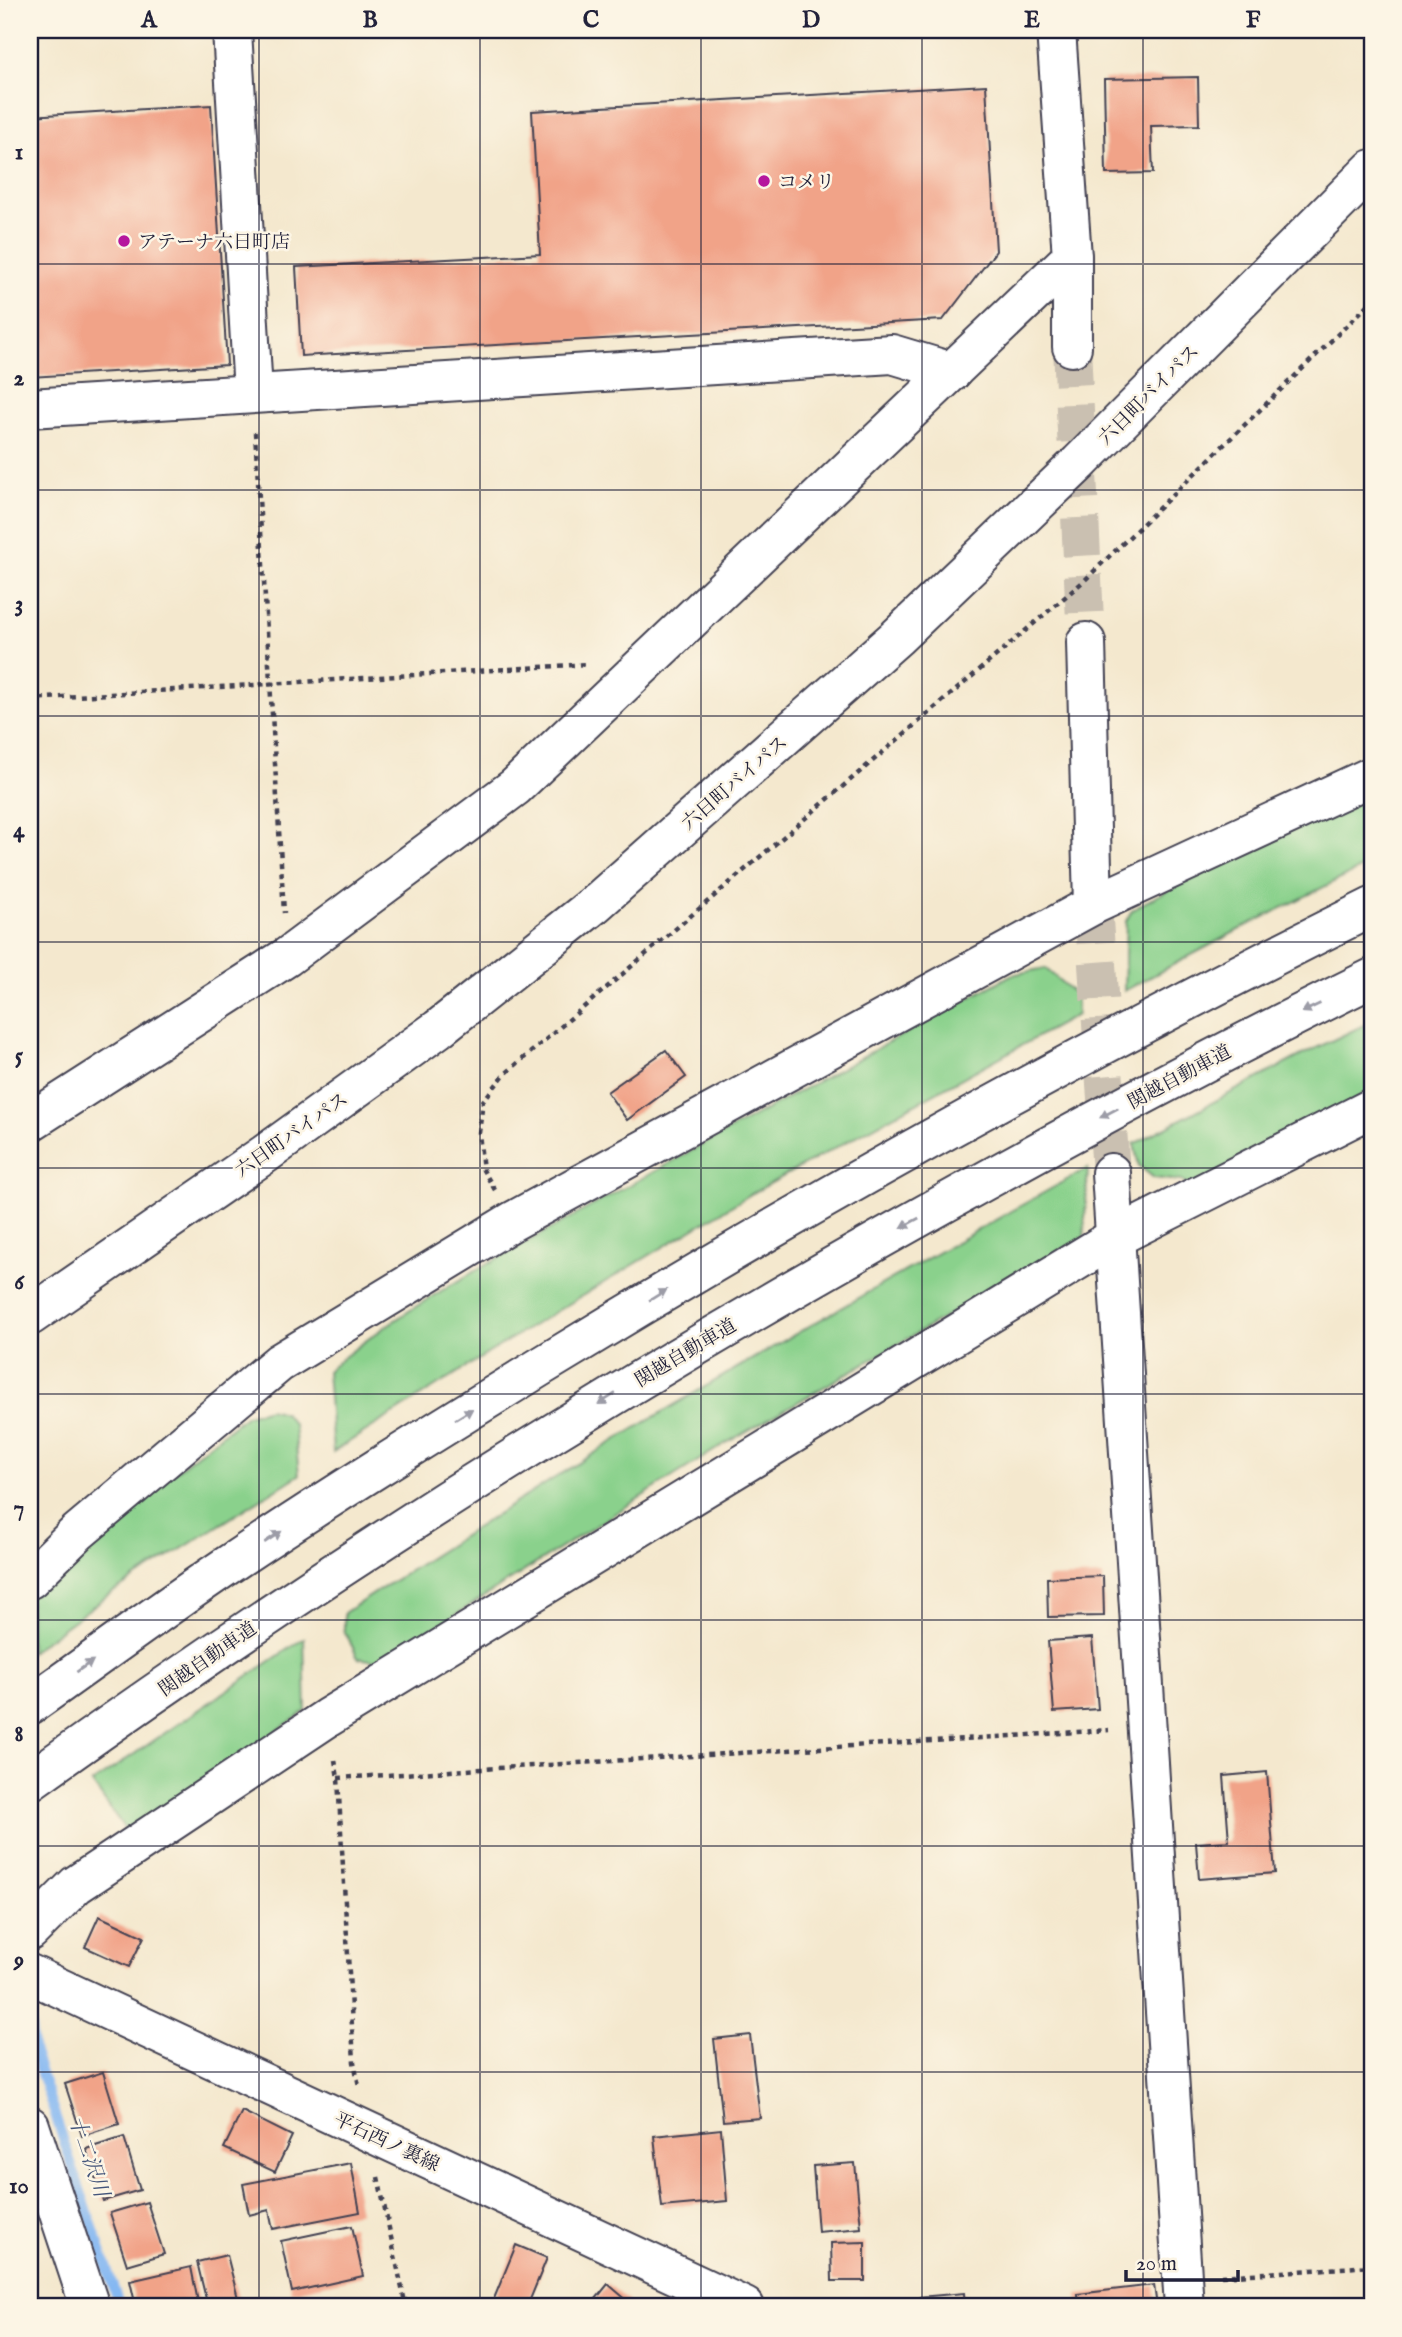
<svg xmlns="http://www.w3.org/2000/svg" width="1402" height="2337" viewBox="0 0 1402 2337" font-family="'IM FELL English','Noto Serif JP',serif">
	<rect width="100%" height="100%" fill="#fcf5e5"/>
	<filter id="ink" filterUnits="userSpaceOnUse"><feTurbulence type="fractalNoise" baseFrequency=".0143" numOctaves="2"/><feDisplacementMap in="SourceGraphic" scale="14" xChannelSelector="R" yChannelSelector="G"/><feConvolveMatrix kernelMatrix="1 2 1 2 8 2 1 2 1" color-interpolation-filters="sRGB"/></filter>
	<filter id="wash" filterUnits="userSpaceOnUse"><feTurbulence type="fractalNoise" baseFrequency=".00686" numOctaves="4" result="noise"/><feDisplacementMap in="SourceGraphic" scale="28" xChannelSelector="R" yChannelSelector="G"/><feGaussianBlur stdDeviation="1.57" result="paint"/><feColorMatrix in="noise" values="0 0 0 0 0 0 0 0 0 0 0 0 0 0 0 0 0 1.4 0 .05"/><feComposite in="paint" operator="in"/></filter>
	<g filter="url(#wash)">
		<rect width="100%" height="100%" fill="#f4e8ce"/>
		<g fill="#8ad18c" stroke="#567a64" stroke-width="2">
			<polygon points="1372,791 1372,863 1246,926 1124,991 1126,921 1131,912 1140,905 1206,870"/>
			<path d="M 1045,968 L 1076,995 L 1077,1015 L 751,1194 L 509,1340 L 333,1452 L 327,1371 C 408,1303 505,1255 597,1203 C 735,1126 873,1051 1011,975 Z"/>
			<polygon points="1372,1021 1372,1091 1192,1189 1182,1181 1154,1178 1139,1166 1134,1144 1302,1055"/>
			<path d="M 1088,1168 L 1084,1237 L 723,1445 L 381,1662 L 358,1658 L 344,1630 L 344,1613 C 440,1551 536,1488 634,1429 C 784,1339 936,1253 1088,1168 Z"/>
			<polygon points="269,1409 284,1413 294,1425 299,1475 107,1596 30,1652 30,1585 247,1415"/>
			<polygon points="304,1638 306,1711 127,1832 92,1783"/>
		</g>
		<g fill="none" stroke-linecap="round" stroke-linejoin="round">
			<polyline stroke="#85b8f2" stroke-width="10" points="30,2016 33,2050 120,2307"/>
		</g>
		<g id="blocks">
			<g fill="#f1a388">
				<polygon points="1198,77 1199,125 1151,126 1153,173 1106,174 1104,79"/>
				<polygon points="986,85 996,251 943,320 301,356 296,267 540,254 532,111"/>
				<polygon points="211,105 227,365 30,377 30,116"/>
				<polygon points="666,1050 686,1077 627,1120 607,1092"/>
				<polygon points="1103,1576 1104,1616 1048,1617 1047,1578"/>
				<polygon points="1092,1638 1098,1709 1054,1712 1048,1641"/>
				<polygon points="1267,1772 1275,1873 1199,1879 1196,1843 1229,1841 1224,1776"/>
				<polygon points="99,1916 144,1937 129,1967 85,1947"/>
				<polygon points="750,2035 760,2118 723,2121 714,2039"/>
				<polygon points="103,2072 119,2124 82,2136 65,2084"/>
				<polygon points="242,2111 292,2136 275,2172 224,2148"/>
				<polygon points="721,2129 727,2201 662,2207 654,2136"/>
				<polygon points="124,2137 140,2190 103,2201 86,2149"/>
				<polygon points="351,2163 360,2212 273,2229 269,2210 249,2215 243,2184"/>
				<polygon points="855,2163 861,2228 818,2232 813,2166"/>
				<polygon points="147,2202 164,2254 127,2265 110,2213"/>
				<polygon points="352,2226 363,2276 292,2292 281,2241"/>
				<polygon points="865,2242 865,2281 832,2281 831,2243"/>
				<polygon points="516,2245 547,2258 527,2307 494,2307 491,2306"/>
				<polygon points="227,2255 240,2306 208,2307 197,2262"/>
				<polygon points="191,2267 199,2307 136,2307 130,2281"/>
				<polygon points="608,2284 629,2302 625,2307 594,2307 591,2305"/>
				<polygon points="1154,2285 1157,2307 1079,2307 1078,2294"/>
				<polygon points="964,2293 965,2307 921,2307 920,2297"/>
			</g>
		</g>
	</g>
	<g filter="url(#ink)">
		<use href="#blocks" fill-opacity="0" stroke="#424051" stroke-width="2"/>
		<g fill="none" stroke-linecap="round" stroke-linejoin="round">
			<g stroke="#cac0b1" stroke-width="38" stroke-dasharray="38 19" stroke-linecap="butt">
				<polyline points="1072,347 1086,642"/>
				<polyline points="1093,905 1111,1173"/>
			</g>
			<defs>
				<g id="minor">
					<polyline points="232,30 253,393"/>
					<polyline points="1056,30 1072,257 1072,347"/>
					<polyline points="30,408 892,354 952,372"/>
					<polyline points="1086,642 1093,905"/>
					<polyline points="30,1122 287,957 515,787 1072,257"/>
					<polyline points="1111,1173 1184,2307"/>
					<polyline points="30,1579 78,1532 279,1363 513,1221 1093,905 1372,776"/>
					<polyline points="30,1931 76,1885 327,1718 1114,1238 1372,1108"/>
					<polyline points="30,2126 90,2307"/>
				</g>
				<polyline id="major" points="30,1974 745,2307"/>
				<g id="highway">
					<polyline points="30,1316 265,1154 438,1029 594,905 897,637 1079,463 1372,169"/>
					<path d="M 30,1705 C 94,1660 157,1613 222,1569 C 326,1499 433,1433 540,1367 C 811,1201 1088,1048 1372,907"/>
					<path d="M 30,1781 C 305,1584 591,1403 886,1236 C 1046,1146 1207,1059 1372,978"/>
				</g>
			</defs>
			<use href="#minor" stroke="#424051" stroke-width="42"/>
			<use href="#major" stroke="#424051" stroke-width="42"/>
			<use href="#highway" stroke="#424051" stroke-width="42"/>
			<g stroke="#424051" stroke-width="4.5" stroke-dasharray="5 5" stroke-linecap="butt">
				<polyline points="255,432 284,913"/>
				<polyline points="30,699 588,664"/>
				<polyline points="495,1190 483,1170 479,1133 483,1101 504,1075 1085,580 1372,301"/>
				<polyline points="335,1760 338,1778 354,2062 359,2086"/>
				<polyline points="338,1778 1109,1730"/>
				<polyline points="378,2177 406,2307"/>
				<polyline points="1221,2276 1372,2266"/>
			</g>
			<use href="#minor" stroke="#fff" stroke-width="38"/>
			<use href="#major" stroke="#fff" stroke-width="38"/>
			<use href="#highway" stroke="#fff" stroke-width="38"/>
		</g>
		<defs><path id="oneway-solid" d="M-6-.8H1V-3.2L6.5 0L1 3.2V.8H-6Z" transform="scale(1.75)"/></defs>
		<g fill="#9c9ca7">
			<use href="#oneway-solid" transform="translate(1311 1008) rotate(154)"/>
			<use href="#oneway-solid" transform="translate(1109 1113) rotate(152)"/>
			<use href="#oneway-solid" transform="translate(910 1223) rotate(151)"/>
			<use href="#oneway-solid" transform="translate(658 1295) rotate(-32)"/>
			<use href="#oneway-solid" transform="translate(607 1399) rotate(148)"/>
			<use href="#oneway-solid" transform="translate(464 1414) rotate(-32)"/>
			<use href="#oneway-solid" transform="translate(273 1537) rotate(-33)"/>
			<use href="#oneway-solid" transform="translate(85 1666) rotate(-35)"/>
		</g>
	</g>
	<path fill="none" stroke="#22223b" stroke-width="2" stroke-opacity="0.55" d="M 259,30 L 259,2307M 480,30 L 480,2307M 701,30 L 701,2307M 922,30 L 922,2307M 1143,30 L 1143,2307M 30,264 L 1372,264M 30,490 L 1372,490M 30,716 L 1372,716M 30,942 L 1372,942M 30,1168 L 1372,1168M 30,1394 L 1372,1394M 30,1620 L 1372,1620M 30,1846 L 1372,1846M 30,2072 L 1372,2072"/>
	<g fill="#b5179e" stroke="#fcf5e5" stroke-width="2.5">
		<circle cx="764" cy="181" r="7"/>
		<circle cx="124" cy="241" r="7"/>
	</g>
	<g text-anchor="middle" stroke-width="5" stroke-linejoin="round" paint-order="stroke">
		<g font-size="19" fill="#22223b" stroke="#fcf5e5" text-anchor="start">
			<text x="778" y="188">コメリ</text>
			<text x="138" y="248">アテーナ六日町店</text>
		</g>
		<g font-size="19" fill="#22223b" stroke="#fcf5e5">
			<text transform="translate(1148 394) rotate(-45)" y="7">六日町バイパス</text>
			<text transform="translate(734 782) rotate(-41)" y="7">六日町バイパス</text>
			<text transform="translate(1179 1076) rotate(-28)" y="7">関越自動車道</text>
			<text transform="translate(291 1134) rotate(-35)" y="7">六日町バイパス</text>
			<text transform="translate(685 1352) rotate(-31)" y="7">関越自動車道</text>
			<text transform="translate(207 1658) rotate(-35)" y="7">関越自動車道</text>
			<text transform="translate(387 2141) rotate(25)" y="7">平石西ノ裏線</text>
		</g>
		<g font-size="21" font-style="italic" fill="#45567b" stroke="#fcf5e5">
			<text transform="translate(89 2156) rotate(71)" y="7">十二沢川</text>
		</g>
	</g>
	<rect width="1402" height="2337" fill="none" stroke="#fcf5e5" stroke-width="77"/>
	<path d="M1126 2270v10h112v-10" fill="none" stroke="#22223b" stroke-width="3.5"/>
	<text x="1136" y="2270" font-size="21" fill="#22223b" stroke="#fcf5e5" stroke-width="5" paint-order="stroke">20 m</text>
	<rect x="38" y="38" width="1326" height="2260" fill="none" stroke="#22223b" stroke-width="2.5"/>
	<g font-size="23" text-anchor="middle" font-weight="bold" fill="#22223b">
		<text x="149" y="27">A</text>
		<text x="370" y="27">B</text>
		<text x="591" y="27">C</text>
		<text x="811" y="27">D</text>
		<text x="1032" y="27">E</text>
		<text x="1253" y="27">F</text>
		<text x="19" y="159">1</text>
		<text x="19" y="385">2</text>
		<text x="19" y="611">3</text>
		<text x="19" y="837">4</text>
		<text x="19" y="1063">5</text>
		<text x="19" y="1289">6</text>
		<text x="19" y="1515">7</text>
		<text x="19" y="1741">8</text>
		<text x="19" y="1967">9</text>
		<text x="19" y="2193">10</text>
	</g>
</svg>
